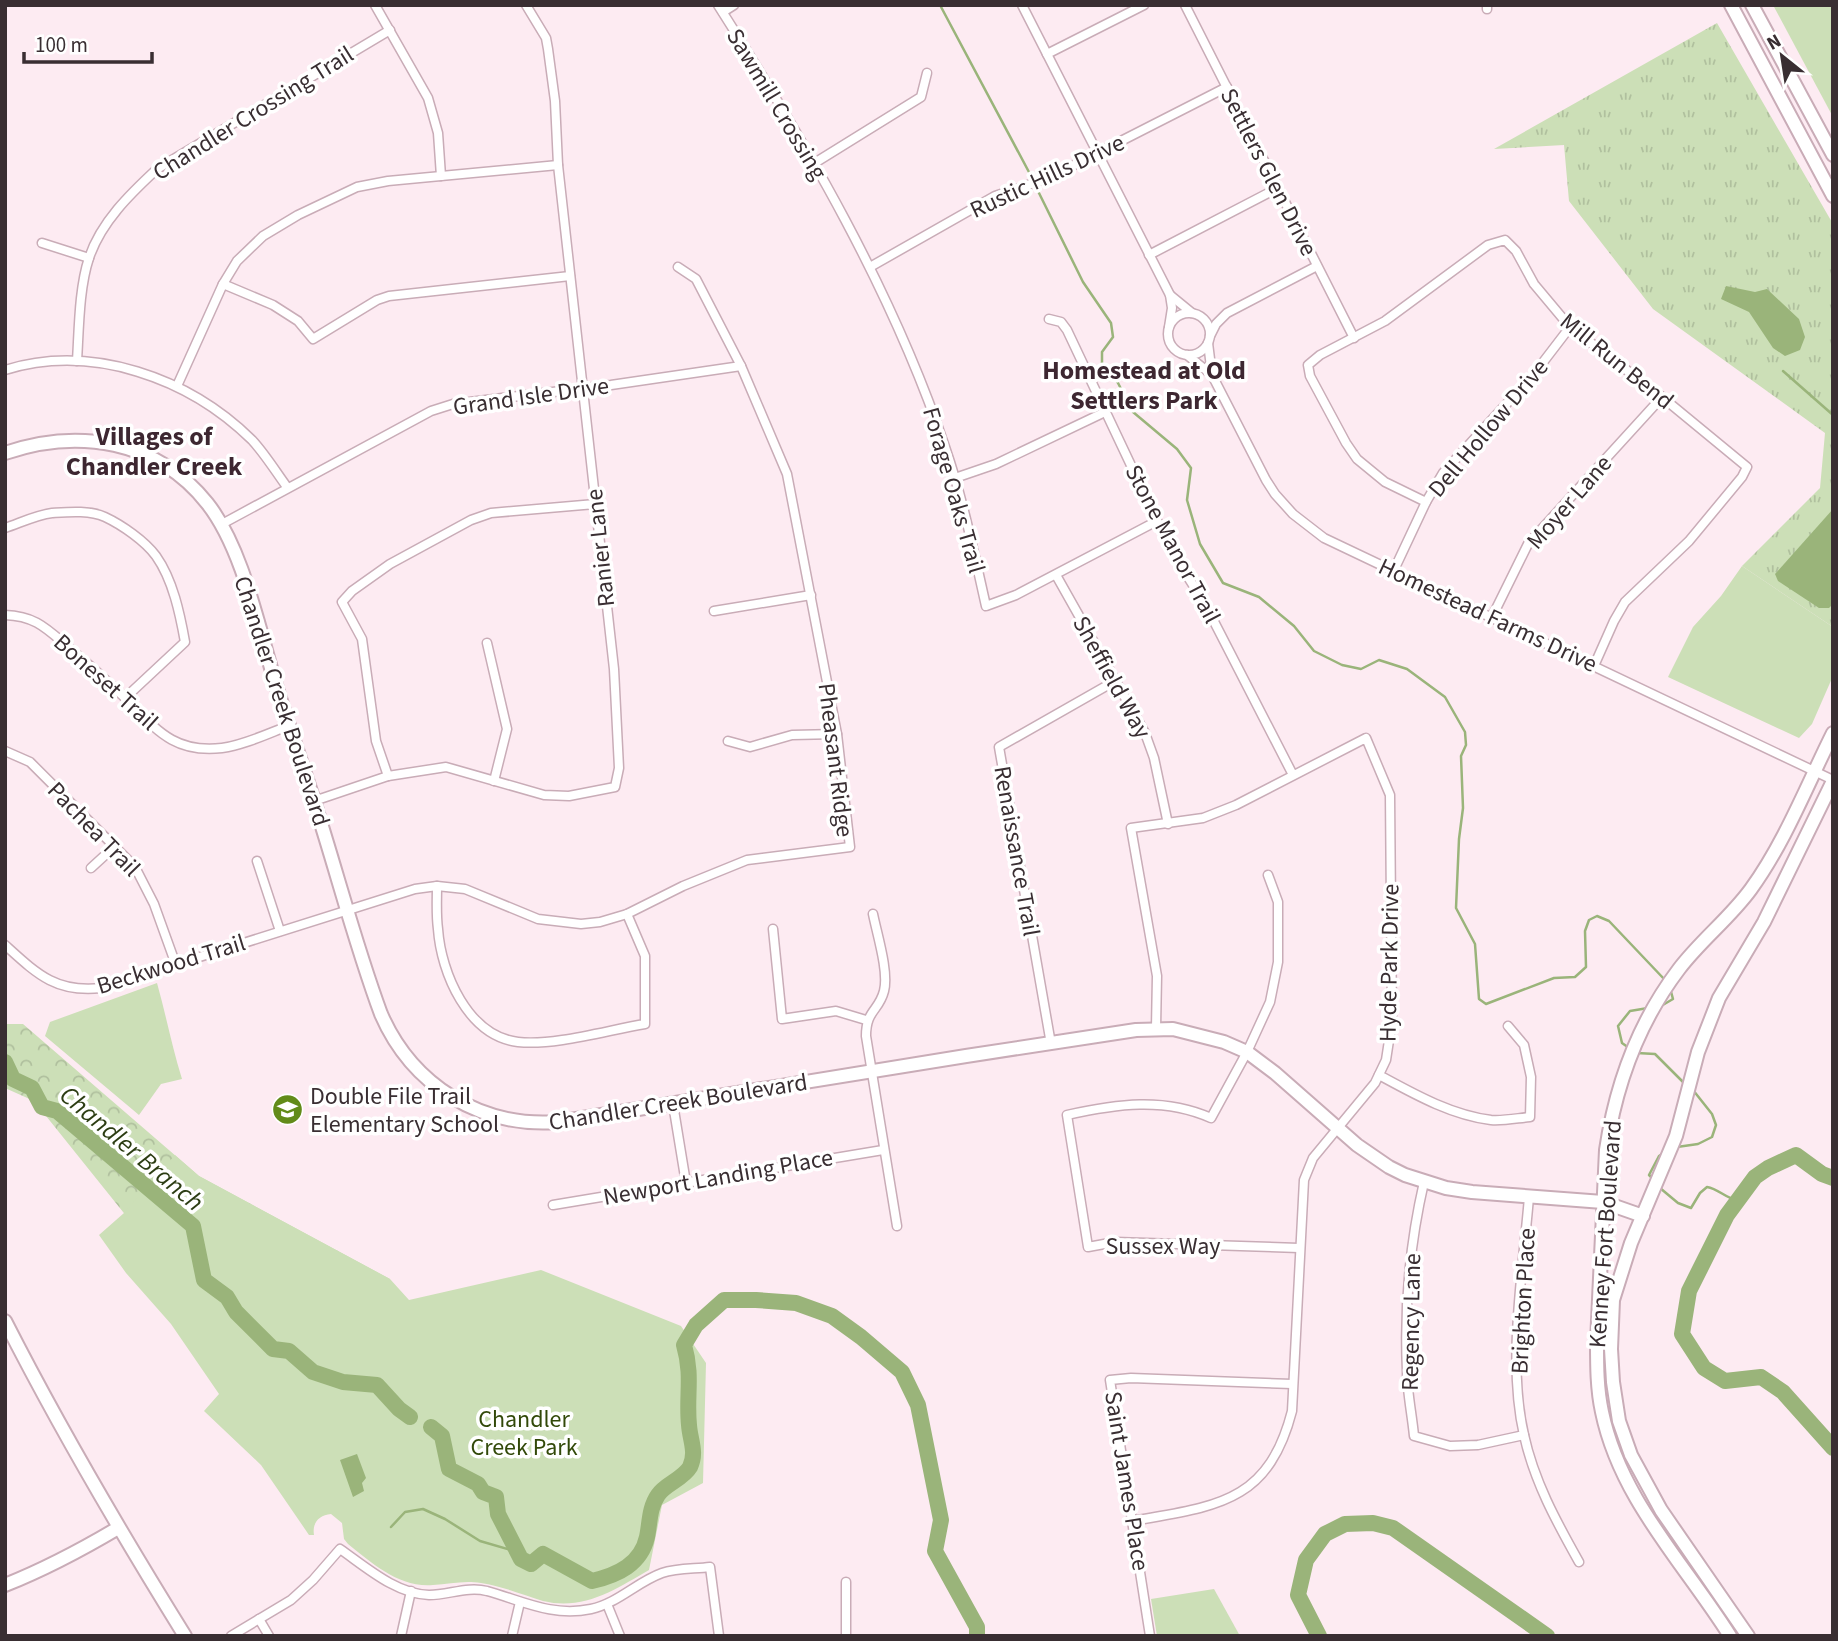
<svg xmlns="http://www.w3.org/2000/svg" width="1838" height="1641" viewBox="0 0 1838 1641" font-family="'Source Sans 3',sans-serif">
	<defs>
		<pattern id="grass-tufts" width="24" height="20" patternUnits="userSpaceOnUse" patternTransform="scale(1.75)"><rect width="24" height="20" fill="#ccdfb7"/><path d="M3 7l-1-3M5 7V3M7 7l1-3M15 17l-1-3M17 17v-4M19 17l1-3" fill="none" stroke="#b0c09e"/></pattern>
		<pattern id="forest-crowns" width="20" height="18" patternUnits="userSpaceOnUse" patternTransform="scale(1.75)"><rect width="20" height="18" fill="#ccdfb7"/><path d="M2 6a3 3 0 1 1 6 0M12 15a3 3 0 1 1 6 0" fill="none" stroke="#b0c09e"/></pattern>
	</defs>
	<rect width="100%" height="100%" fill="#fdebf2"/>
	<polygon fill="url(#grass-tufts)" points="1717,23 1833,224 1833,627 1742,566 1820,488 1825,433 1653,309 1569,201 1564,145 1494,149"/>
	<polygon fill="url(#forest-crowns)" points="5,1024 23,1024 199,1176 390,1279 172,1273 34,1101 5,1088"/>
	<g fill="#ccdfb7">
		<polygon points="1773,5 1833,5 1833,117"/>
		<polygon points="1742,566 1833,627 1833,676 1812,724 1799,738 1668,677 1693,627 1721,596"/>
		<path d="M 157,983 C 166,1015 172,1047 182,1079 L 161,1084 L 139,1115 L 45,1036 L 50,1022 Z"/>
		<path d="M 175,1155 L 199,1176 L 390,1279 L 409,1300 L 541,1270 L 681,1326 L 706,1363 L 703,1483 L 662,1505 L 649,1570 C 616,1589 584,1611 543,1601 C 523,1595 502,1586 481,1583 C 464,1580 450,1584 433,1585 C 399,1588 372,1563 348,1544 L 344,1539 L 342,1523 L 331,1514 C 319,1515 312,1523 314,1535 L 309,1535 L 261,1465 L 204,1411 L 219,1394 L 171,1324 L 126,1273 L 99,1235 L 124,1213 Z"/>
		<polygon points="1214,1589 1240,1636 1157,1636 1151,1599"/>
	</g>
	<g fill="#9ab47a">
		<polygon points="1726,286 1755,292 1767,289 1799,319 1805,337 1800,350 1785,356 1773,348 1749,312 1721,299"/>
		<polygon points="1833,509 1833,604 1829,608 1819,608 1778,581 1775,574"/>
		<polygon points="357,1454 366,1478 362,1483 364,1491 353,1497 340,1460"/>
	</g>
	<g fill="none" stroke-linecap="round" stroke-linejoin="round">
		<g stroke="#9ab47a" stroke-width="2.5">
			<polyline points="940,5 1030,174"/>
			<polyline points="1037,189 1083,282 1111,323 1113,337 1102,352 1102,363 1118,383 1133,412 1177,449 1191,468 1187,500 1200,544 1223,583 1259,597 1294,626 1314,651 1342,665 1361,669 1379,660 1407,669 1445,697 1465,732 1466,745 1461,756 1463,808 1459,839 1456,908 1475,944 1479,999 1486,1004 1554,978 1575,977 1586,967 1585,931 1589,920 1597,916 1609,921 1665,980"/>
			<polyline points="1783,371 1833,415"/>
			<polyline points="1661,1006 1673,999 1670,988"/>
			<polyline points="1629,1048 1622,1043 1618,1026 1630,1011 1648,1008"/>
			<polyline points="1637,1053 1655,1054 1685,1084"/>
			<polyline points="1677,1147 1698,1144 1712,1137 1716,1125 1712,1114 1693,1090"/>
			<polyline points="1654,1180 1649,1175 1659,1156 1665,1152"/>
			<path d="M 1660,1188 L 1678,1203 L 1691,1208 L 1700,1193 L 1707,1187 C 1719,1189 1725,1198 1737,1200"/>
			<polyline points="391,1527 405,1512 423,1509 445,1519 480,1541 518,1552"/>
		</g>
		<g stroke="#9ab47a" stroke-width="16">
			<polyline points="5,1062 13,1079 32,1088 42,1107 57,1111 193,1226 204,1280 227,1297 236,1312 273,1349 289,1351 313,1372 343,1382 377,1385 399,1409 410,1417"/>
			<polyline points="1833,1178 1822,1174 1796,1155 1768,1168 1755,1177 1727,1215 1689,1291 1682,1334 1704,1368 1725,1381 1761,1377 1783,1392 1833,1448"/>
			<path d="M 431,1427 L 442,1436 L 449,1469 L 478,1484 L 483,1492 L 496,1497 L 498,1514 L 521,1559 L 531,1564 L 543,1554 L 592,1581 C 618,1575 641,1564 647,1537 C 650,1523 649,1508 658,1495 C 665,1484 683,1479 690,1467 C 697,1452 690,1440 689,1425 C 686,1396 693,1376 684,1345 L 696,1325 L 724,1300 L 756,1300 L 796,1303 L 832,1316 L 861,1337 L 902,1372 L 918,1405 L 941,1520 L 935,1551 L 977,1627 L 977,1636"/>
			<polyline points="1319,1636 1298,1595 1306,1560 1325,1534 1345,1524 1373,1523 1393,1528 1547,1636"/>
		</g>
		<defs>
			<g id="street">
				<polyline points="375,5 428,98 438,133 441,176"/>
				<path d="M 718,5 C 807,145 892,290 945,447 C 963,499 974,553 986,606 L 1016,595 L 1157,521"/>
				<polyline points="1022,5 1170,295 1172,308 1169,327"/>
				<polyline points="1185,5 1354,338"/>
				<polyline points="1487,5 1487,9"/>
				<polyline points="723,12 734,5"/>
				<polyline points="1047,54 1144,5"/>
				<polyline points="813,164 921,97 927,73"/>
				<polyline points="42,243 89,258"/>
				<polyline points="1149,255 1278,188"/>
				<polyline points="870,267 995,196 1037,182 1070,167 1227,87"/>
				<polyline points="223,284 273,305 298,321 313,339 377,300 389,296 570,276"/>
				<polyline points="1170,295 1192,313"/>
				<circle cx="1189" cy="334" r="21"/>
				<polyline points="1049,319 1061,322 1067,330 1171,550 1205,604 1293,775"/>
				<polyline points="1210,336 1216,324 1227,313 1317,266"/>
				<polyline points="1208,343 1212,375 1266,480 1275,494 1293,514 1324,538 1833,780"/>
				<polyline points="1187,355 1212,375"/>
				<path d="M 77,361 C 79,329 79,288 89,258 C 101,222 130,194 157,169 L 390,30"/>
				<path d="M 5,370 C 92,343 189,378 252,440 C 265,454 276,472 287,487"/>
				<polyline points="177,386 223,284 237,261 263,236 298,215 357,187 388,181 558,165"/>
				<polyline points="955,478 996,464 1105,412"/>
				<polyline points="1426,502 1385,482 1357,459 1346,443 1310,376 1308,365 1320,355 1385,321 1488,245 1505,240 1516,251 1534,284 1570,327 1662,397 1747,467 1742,477 1689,541 1625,602 1614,621 1594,666"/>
				<polyline points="222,524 431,411 453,404 611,385 741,366"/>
				<path d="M 5,528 C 20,523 36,515 52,513 C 68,512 90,510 105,517 C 122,525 145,541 156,556 C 173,580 180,614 185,642 L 125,698"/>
				<polyline points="1394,570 1426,502 1443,473 1534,374 1570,327"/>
				<polyline points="1056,575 1145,733 1154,758 1168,824"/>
				<polyline points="714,611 811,595"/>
				<path d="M 5,615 C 34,616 45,627 66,645 C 85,661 104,678 122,695 C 154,726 171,754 222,748 C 244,745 267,734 288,726"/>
				<polyline points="1492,617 1528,544 1662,397"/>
				<polyline points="487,643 507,729 494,781"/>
				<polyline points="728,741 750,747 792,735 837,734"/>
				<polyline points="5,751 30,762 135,867 154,904 176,965"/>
				<polyline points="388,776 376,741 362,639 342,602 352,591 390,564 471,520 491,513 595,504"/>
				<polyline points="314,801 388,776 446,767 544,795 569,796 615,787 619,768 614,669 558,165 555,101 548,49 546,38 526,5"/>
				<polyline points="257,861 280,931"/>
				<polyline points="91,868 115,846"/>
				<path d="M 1268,875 L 1278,902 L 1278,962 L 1270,1002 L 1247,1052 L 1211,1118 C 1164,1097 1116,1104 1067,1115 L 1088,1247 L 1115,1242 L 1299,1248"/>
				<path d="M 437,886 C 437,900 436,914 438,929 C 441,973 468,1036 518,1042 C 555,1046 608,1030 645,1024 L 645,956 L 627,914"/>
				<path d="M 873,914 C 877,934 889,972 884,991 C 879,1011 866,1010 866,1036 L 897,1226"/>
				<polyline points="773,929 782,1019 836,1011 866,1020"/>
				<path d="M 5,945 C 37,974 56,993 101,988 L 415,889 L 437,886 L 465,889 L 538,919 L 581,924 L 600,922 L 627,914 L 683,886 L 747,860 L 850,847 L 837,734 L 787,474 L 741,366 L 696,279 L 678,267"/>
				<polyline points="1051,1044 999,747 1115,681"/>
				<path d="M 1379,1075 C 1414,1094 1451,1115 1491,1120 C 1504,1121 1518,1118 1530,1117 L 1531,1077 L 1524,1045 L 1508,1026"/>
				<polyline points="673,1104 686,1183"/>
				<path d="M 1424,1182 C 1410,1243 1404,1308 1407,1371 C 1407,1392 1412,1414 1414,1436 L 1450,1446 L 1478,1445 L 1524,1435"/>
				<path d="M 1529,1197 C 1523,1271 1507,1362 1524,1435 C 1534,1481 1556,1521 1579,1562"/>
				<polyline points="553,1205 883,1150"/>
				<path d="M 1133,1521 C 1215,1506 1268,1504 1292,1411 L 1304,1180 L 1313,1158 L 1375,1083 L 1386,1060 L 1392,1021 L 1390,795 L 1366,738 L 1236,805 L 1203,818 L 1131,828 L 1157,976 L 1156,1028"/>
				<polyline points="846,1582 846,1636"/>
				<polyline points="607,1604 620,1636"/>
				<polyline points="259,1619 269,1636"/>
				<path d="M 231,1636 L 291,1600 L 313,1580 L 340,1549 C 366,1567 396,1594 429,1595 C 449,1595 467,1586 487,1591 C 523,1601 552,1617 591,1609 C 618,1603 637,1582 662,1573 C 677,1568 695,1569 710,1567 L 719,1636"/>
				<polyline points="401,1636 411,1591"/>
				<polyline points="512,1636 520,1602"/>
				<polyline points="1150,1636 1110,1380 1131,1378 1292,1384"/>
			</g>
			<g id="secondary">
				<polyline points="1731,5 1833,196"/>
				<polyline points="1752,5 1833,155"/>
				<path d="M 5,453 C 78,428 157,440 207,503 C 243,548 259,630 276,685 C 288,724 302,763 314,801 C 337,872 355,944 381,1014 C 412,1085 480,1128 558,1122 L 966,1056 L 1136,1030 L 1173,1029 L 1224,1042 L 1247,1052 L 1275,1073 L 1357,1145 L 1389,1167 L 1405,1175 L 1446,1188 L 1472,1192 L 1603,1202 L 1643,1216"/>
				<path d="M 5,1321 C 60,1429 121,1533 185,1636"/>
				<path d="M 5,1585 C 45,1569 81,1550 118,1528"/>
				<path d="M 1730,1636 C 1684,1563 1620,1499 1602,1412 C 1597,1389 1597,1366 1597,1342 L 1606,1150 C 1616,1083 1638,1023 1679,969 C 1701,940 1730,918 1751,889 C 1785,842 1807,785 1833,733"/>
				<polyline points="1748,1636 1661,1510 1631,1455 1619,1421 1613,1382 1611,1349 1613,1300 1631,1243 1676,1136 1698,1052 1719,998 1764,922 1833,781"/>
			</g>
		</defs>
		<use href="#street" stroke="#c9acb7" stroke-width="11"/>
		<use href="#secondary" stroke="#c9acb7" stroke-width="16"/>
		<use href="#street" stroke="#fff" stroke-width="8"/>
		<use href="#secondary" stroke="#fff" stroke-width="12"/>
	</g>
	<defs>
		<symbol id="school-disc" viewBox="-11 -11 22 22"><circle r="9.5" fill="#628b19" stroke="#fff"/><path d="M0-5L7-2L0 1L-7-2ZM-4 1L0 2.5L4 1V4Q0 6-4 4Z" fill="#fff"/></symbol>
	</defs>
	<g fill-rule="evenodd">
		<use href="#school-disc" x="270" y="1092" width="35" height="35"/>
	</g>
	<g text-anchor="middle" stroke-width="7" stroke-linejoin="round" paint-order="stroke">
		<g font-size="24" fill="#392e32" stroke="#fff">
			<text transform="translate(777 104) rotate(59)" y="8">Sawmill Crossing</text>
			<text transform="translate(253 113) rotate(-32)" y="8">Chandler Crossing Trail</text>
			<text transform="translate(1269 172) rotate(63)" y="8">Settlers Glen Drive</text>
			<text transform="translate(1047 176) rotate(-25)" y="8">Rustic Hills Drive</text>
			<text transform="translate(1617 361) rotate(39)" y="8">Mill Run Bend</text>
			<text transform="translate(531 396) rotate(-8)" y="8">Grand Isle Drive</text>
			<text transform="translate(1488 428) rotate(-50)" y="8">Dell Hollow Drive</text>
			<text transform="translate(954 490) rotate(74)" y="8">Forage Oaks Trail</text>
			<text transform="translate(1569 502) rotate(-49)" y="8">Moyer Lane</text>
			<text transform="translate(1173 544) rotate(62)" y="8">Stone Manor Trail</text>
			<text transform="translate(600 548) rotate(-96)" y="8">Ranier Lane</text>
			<text transform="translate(1488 615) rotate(25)" y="8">Homestead Farms Drive</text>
			<text transform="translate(1112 677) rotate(61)" y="8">Sheffield Way</text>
			<text transform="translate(106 682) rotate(42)" y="8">Boneset Trail</text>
			<text transform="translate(282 701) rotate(72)" y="8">Chandler Creek Boulevard</text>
			<text transform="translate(836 760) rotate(83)" y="8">Pheasant Ridge</text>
			<text transform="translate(94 829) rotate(46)" y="8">Pachea Trail</text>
			<text transform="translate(1017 851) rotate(80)" y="8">Renaissance Trail</text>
			<text transform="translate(1389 963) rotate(-89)" y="8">Hyde Park Drive</text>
			<text transform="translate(171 964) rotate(-17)" y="8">Beckwood Trail</text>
			<text transform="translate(678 1102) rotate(-9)" y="8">Chandler Creek Boulevard</text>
			<text transform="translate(718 1177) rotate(-10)" y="8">Newport Landing Place</text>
			<text transform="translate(1605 1234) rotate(-86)" y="8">Kenney Fort Boulevard</text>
			<text x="1163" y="1254">Sussex Way</text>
			<text transform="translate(1523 1301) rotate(-87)" y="8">Brighton Place</text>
			<text transform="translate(1411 1322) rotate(-89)" y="8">Regency Lane</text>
			<text transform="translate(1127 1481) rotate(81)" y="8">Saint James Place</text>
		</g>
		<g font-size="24" fill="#392e32" stroke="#fff" text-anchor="start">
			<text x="310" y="1104">Double File Trail<tspan x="310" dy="28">Elementary School</tspan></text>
		</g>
		<g font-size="24" fill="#324909" stroke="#fff">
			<text x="524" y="1427">Chandler<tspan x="524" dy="28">Creek Park</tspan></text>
		</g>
		<g font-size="26" font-weight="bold" fill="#3d2731" stroke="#fff">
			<text x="1144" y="379">Homestead at Old<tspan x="1144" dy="30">Settlers Park</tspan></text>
			<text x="154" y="445">Villages of<tspan x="154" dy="30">Chandler Creek</tspan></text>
		</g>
		<g font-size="26" font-style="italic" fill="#2c3d13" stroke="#fff">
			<text transform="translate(132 1148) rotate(40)" y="9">Chandler Branch</text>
		</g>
	</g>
	<rect width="1838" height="1641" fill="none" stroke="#392e32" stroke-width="14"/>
	<g transform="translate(1782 56) rotate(330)" stroke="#ffffff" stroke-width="5" paint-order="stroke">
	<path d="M0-5L12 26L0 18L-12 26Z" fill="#392e32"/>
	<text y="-10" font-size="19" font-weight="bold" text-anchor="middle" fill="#392e32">N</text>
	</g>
	<path d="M24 52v10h128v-10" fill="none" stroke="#392e32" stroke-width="3.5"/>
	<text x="35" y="52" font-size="21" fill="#392e32" stroke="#ffffff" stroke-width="5" paint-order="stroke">100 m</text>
</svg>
